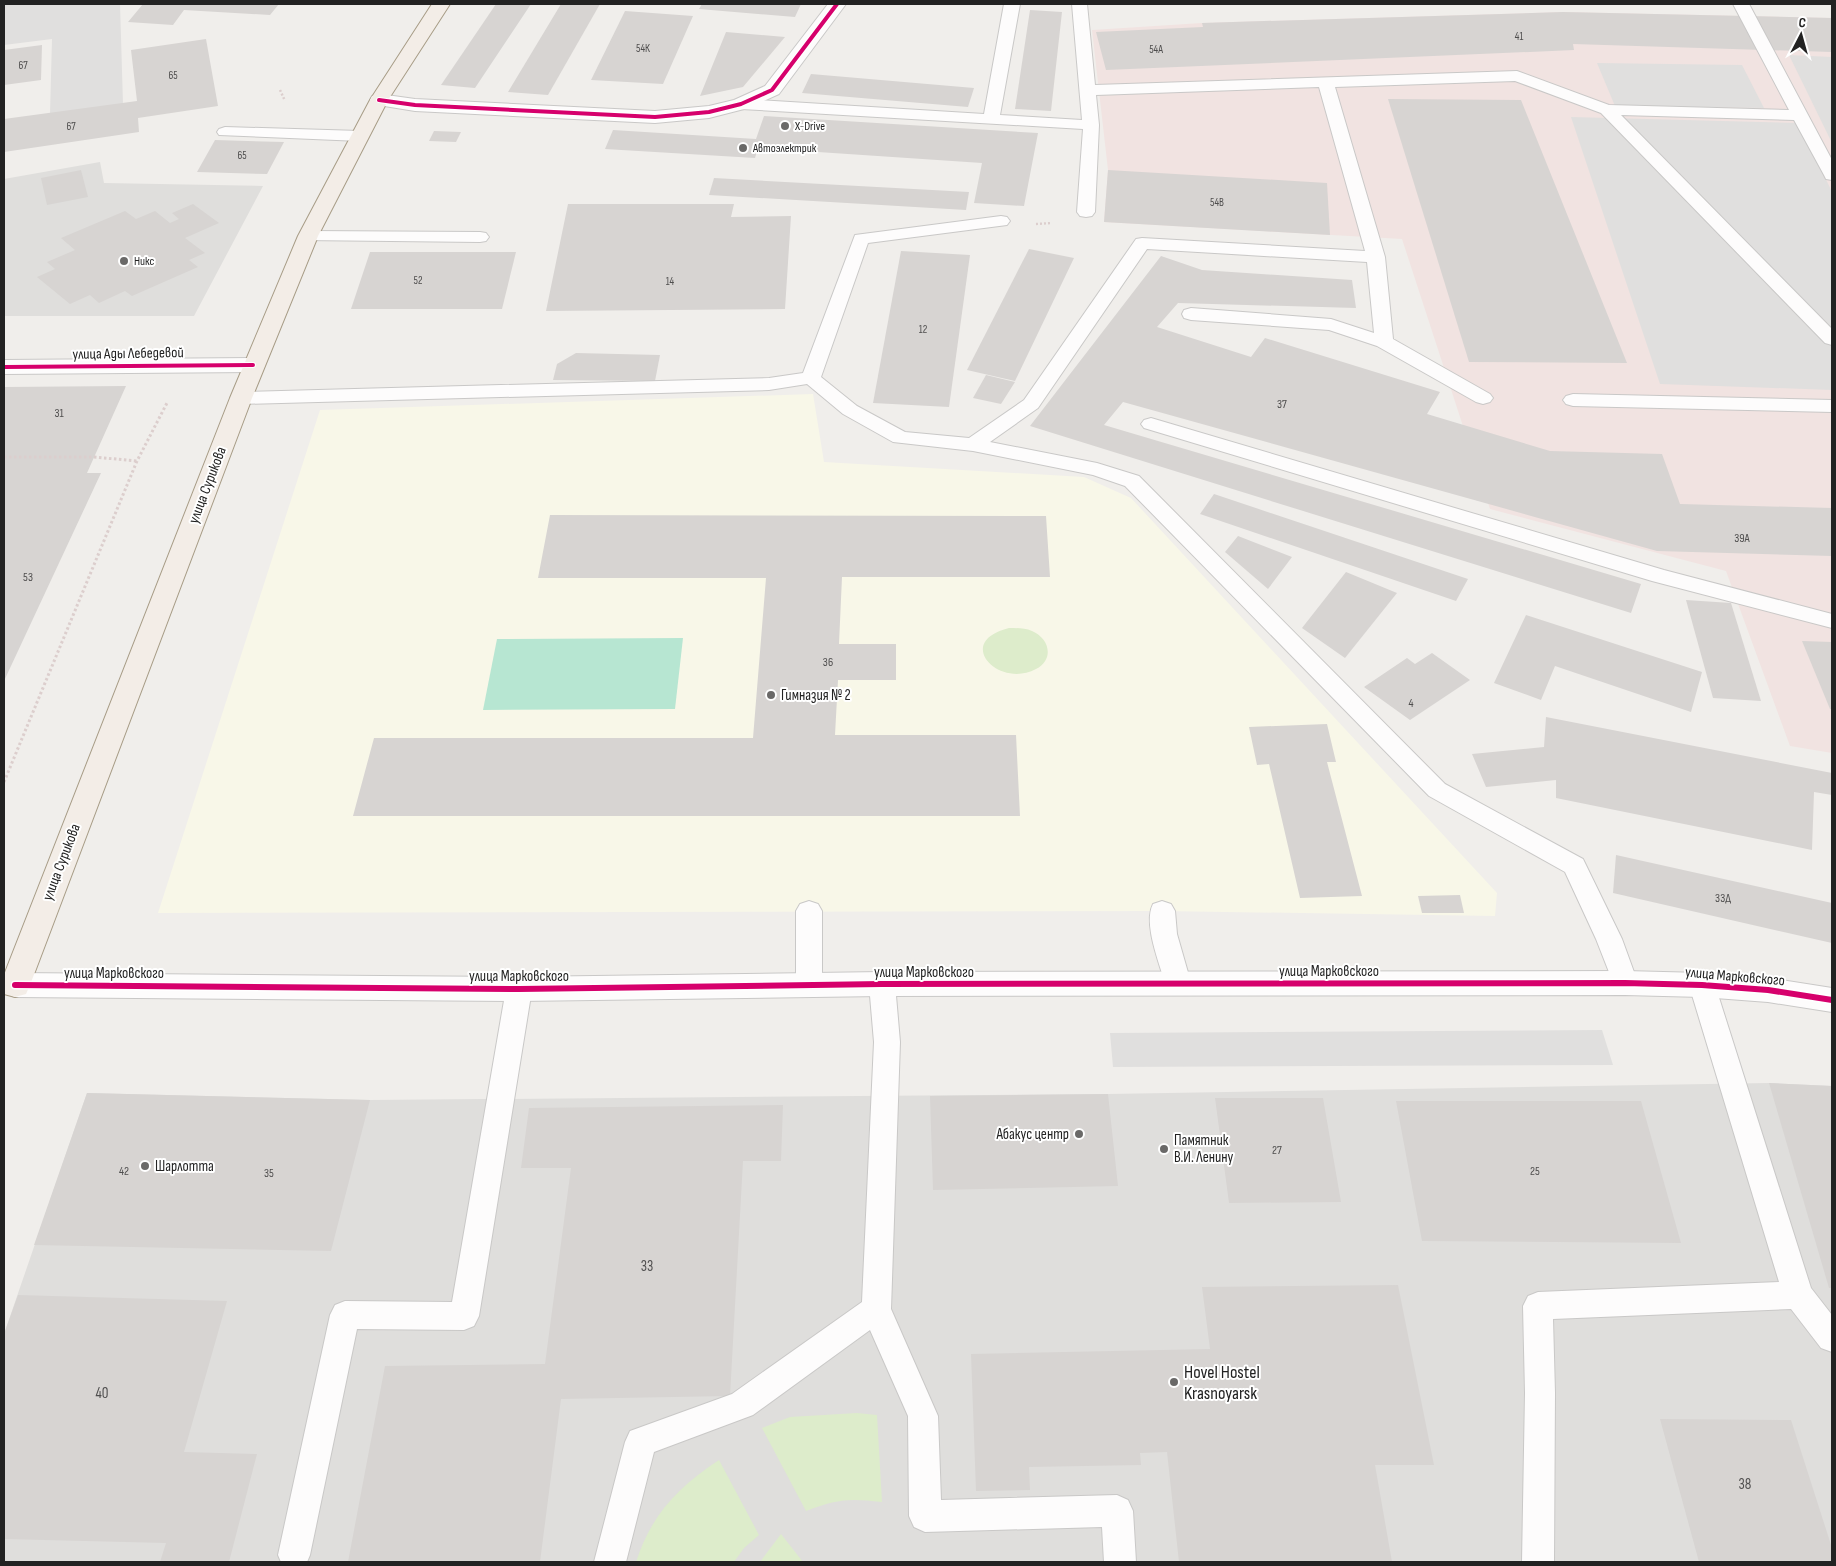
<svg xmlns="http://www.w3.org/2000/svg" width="1836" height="1566" viewBox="0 0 1836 1566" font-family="'Sofia Sans Condensed',sans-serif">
	<rect width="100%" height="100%" fill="#f0eeeb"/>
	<g fill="#dfdedc">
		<polygon points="100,162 104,183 263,186 194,316 4,316 4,179"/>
		<polygon points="1769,1083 1832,1086 1832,1562 4,1562 4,1334 87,1093 370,1100 1108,1094"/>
	</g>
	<polygon fill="#f1e3e1" points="1563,12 1832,18 1832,753 1790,746 1726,571 1490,509 1402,239 1104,222 1108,170 1092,30 1202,23"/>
	<polygon fill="#f8f7e8" points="813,394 824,462 1084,477 1131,498 1497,893 1495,916 1162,911 158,913 320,410"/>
	<g fill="#ddeccb">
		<path d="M 1009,628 C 1017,628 1025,628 1032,631 C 1049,638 1055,659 1036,669 C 999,689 953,642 1009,628 Z"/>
		<path d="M 857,1413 L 877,1415 L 882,1502 C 849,1498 837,1499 806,1511 L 762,1428 L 790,1417 Z"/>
		<path d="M 719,1460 L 759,1535 L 744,1548 L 734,1562 L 636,1562 C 651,1515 678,1487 719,1460 Z"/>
		<polygon points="781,1534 803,1562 760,1562"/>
	</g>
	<polygon fill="#b7e6d2" points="683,638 675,709 483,710 497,639"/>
	<g fill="#e0dfde">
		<polygon points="4,4 120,4 123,104 50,114 52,39 4,45"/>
		<polygon points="1789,55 1832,57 1832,143"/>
		<polygon points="1597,63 1742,65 1764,108 1615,106"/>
		<polygon points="1571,117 1799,123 1832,192 1832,390 1660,384"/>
		<polygon points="1602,1030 1613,1065 1113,1067 1110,1033"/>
	</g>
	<g fill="#d7d4d2">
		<polygon points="143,4 279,4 270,15 184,10 173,25 128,22"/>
		<polygon points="496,4 531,4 475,88 441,85"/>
		<polygon points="561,4 600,4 548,95 508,92"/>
		<polygon points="702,4 801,4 795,17 699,9"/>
		<polygon points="1030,10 1062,12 1051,111 1015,109"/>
		<polygon points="625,11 693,16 663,84 591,80"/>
		<polygon points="1563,12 1832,18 1832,52 1573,44 1574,50 1106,70 1096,32 1203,27 1202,23"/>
		<polygon points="726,32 785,37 743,87 700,96"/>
		<polygon points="206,39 218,106 138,118 139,132 4,152 4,119 137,101 131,50"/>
		<polygon points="42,45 41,80 4,85 4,50"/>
		<polygon points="811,74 974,88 968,107 802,93"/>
		<polygon points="1388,99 1521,100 1627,363 1469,362"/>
		<polygon points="764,116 1038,133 1024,206 974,203 982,163 758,148 755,158 605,149 613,130 756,139"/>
		<polygon points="434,131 461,132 456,142 429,141"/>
		<polygon points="215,140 284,142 267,174 197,172"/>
		<polygon points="81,170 88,197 47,205 41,178"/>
		<polygon points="1108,170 1327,183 1330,235 1104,222"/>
		<polygon points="714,178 969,192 966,210 709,195"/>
		<polygon points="193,204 219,223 185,238 205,253 189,260 198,267 132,296 125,291 99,303 90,295 70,304 37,277 55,269 47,262 75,250 61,238 125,211 136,219 155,211 170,223 179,219 172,213"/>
		<polygon points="568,204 734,204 731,217 791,216 785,309 546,311"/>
		<polygon points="1029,249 1074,258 1015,381 967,370"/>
		<polygon points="901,251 970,255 949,407 873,403"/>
		<polygon points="370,252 516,252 502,309 351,309"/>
		<polygon points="1161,256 1202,270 1352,280 1356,308 1178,303 1157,327 1251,357 1265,338 1440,392 1427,414 1550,451 1662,454 1680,504 1832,508 1832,556 1657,551 1123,402 1104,425 1641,584 1631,613 1030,426"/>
		<polygon points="576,353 660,355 655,381 553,380 557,364"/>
		<polygon points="986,375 1015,382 1001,404 973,398"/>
		<polygon points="126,386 87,473 101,473 4,681 4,387"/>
		<polygon points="1214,494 1468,579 1456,601 1200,514"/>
		<polygon points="550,515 1046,516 1050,577 842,577 839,644 896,644 896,680 838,680 835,735 1016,735 1020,816 353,816 374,738 753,738 766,578 538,578"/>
		<polygon points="1238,536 1292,557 1268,589 1225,552"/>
		<polygon points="1346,572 1397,593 1345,658 1302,628"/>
		<polygon points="1686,600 1731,603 1761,701 1713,698"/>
		<polygon points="1526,615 1702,672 1691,712 1555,666 1541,700 1494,683"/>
		<polygon points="1802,641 1832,642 1832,709 1830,709"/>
		<polygon points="1432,653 1470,680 1410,720 1364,687 1407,658 1415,664"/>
		<polygon points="1546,717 1832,773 1832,795 1814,792 1812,850 1556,798 1556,780 1486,787 1472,754 1544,747"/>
		<polygon points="1327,724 1336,762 1327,762 1362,896 1300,898 1269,764 1257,765 1249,727"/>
		<polygon points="1616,855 1832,903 1832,943 1613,893"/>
		<polygon points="1460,895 1464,913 1422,913 1418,896"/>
		<polygon points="1769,1083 1832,1086 1832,1288 1829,1288"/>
		<polygon points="87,1093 370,1100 331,1251 34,1245"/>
		<polygon points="1108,1094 1118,1186 933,1190 930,1096"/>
		<polygon points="1215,1098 1323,1098 1341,1202 1229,1203"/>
		<polygon points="1396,1101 1641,1101 1681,1243 1422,1241"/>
		<polygon points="783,1105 781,1161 743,1161 730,1396 561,1399 540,1562 348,1562 385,1366 545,1364 571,1168 521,1168 529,1108"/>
		<polygon points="1398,1285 1434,1465 1375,1465 1392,1562 1179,1562 1167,1452 1140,1453 1141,1465 1029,1467 1030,1490 976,1491 971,1354 1210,1349 1202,1287"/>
		<polygon points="18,1295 227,1301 184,1452 257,1454 229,1562 160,1562 166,1543 4,1539 4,1334"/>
		<polygon points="1660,1419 1791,1420 1832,1548 1832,1562 1699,1562"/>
	</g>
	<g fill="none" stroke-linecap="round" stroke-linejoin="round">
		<defs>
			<g id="service">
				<polygon points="1004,4 1020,4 1000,115 1082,120 1072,4 1087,4 1095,85 1517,71 1609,105 1789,110 1733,4 1749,4 1832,160 1832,180 1826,179 1824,175 1794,120 1621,115 1832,329 1832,345 1825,343 1601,113 1515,81 1335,87 1385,257 1393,339 1490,394 1493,398 1490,402 1483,404 1476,402 1377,346 1329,330 1191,320 1184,318 1182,314 1184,310 1191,308 1331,319 1374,333 1367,262 1147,249 1038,408 990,442 1097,463 1139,476 1445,784 1583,859 1622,939 1638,983 1634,990 1625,994 1616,990 1596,939 1565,872 1429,796 1125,486 1093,475 973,451 893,442 843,414 807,384 769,390 241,404 234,402 231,398 234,394 241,392 769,378 803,373 855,235 1001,216 1007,217 1010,221 1007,225 868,243 821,377 857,406 905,432 969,438 1024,400 1136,239 1142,238 1365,251 1319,87 1096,95 1099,125 1095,212 1092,216 1086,217 1080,216 1077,212 1083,129 741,109 735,107 733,104 735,101 741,99 984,114"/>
				<polygon points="225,127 360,131 366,132 368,136 366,140 360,141 219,135 217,132 219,129"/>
				<polygon points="308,231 480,232 486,233 489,237 486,241 480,242 302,240 299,236 302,232"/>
				<polygon points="1573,394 1832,400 1832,412 1573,406 1566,404 1563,400 1566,396"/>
				<polygon points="1151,418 1664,570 1832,614 1832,628 1652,581 1144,428 1141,424 1144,420"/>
				<polygon points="809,901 818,904 822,911 822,985 818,992 809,996 800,992 796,985 796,911 800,904"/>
				<path d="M 1162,901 L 1171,904 L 1175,911 L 1177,934 L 1191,983 L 1187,990 L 1178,994 L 1169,990 L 1165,983 C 1159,962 1143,923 1153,904 Z"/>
				<polygon points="882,973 891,977 895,984 900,1042 891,1309 938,1416 941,1500 1117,1495 1128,1500 1133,1511 1136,1562 1104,1562 1102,1527 925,1532 914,1527 909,1516 908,1416 870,1330 753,1415 654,1452 626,1562 594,1562 625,1442 630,1431 732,1394 862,1302 874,1042 869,984 873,977"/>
				<polygon points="1702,974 1711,978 1715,985 1811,1288 1832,1315 1832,1352 1821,1348 1791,1309 1553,1319 1555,1393 1554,1562 1522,1562 1525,1393 1523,1306 1528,1296 1538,1292 1779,1282 1689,985 1693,978"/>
				<polygon points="519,978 528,981 532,989 479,1316 474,1326 464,1330 357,1329 310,1555 307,1562 281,1562 278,1555 330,1315 335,1305 345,1301 452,1302 506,989 510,981"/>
			</g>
			<g id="minor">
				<polygon points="828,4 846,4 779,94 748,108 709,118 655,123 415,111 372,104 370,100 372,96 379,94 415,99 655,111 709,106 734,100 765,86"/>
				<polygon points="253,358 261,360 264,365 261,370 253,372 4,374 4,360"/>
				<polygon points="1625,971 1702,973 1768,978 1832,988 1832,1012 1768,1002 1702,997 1625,995 882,996 519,1001 15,997 4,992 4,976 15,973 519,977 882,972"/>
			</g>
			<polygon id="primary" points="432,4 450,4 388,100 318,236 252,398 30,985 26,994 15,997 4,994 4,975 230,398 298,236 370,100"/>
		</defs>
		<use href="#service" stroke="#c9c8c7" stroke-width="2"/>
		<use href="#minor" stroke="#c9c8c7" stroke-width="2"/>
		<use href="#primary" stroke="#a79c86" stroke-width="2"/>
		<g stroke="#dccecd" stroke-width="2.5" stroke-dasharray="2 2" stroke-linecap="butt">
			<polyline points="280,90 285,101"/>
			<polyline points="1036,224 1052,223"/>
		</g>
		<g stroke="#dccecd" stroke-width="3" stroke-dasharray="2.5 2.5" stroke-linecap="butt">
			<polyline points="4,457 94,457 137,461"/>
			<polyline points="4,782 137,461 168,401"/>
		</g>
		<use href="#service" fill="#fdfcfc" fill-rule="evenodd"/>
		<use href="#minor" fill="#fdfcfc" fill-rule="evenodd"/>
		<use href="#primary" fill="#f3ede7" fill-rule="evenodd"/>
		<defs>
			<g id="cycleway-far1">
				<polyline points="379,100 415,105 655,117 709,112 741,104 772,90 837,4"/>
				<polyline points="4,367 253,365"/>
			</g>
			<polyline id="cycleway" points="15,985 519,989 882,984 1625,983 1702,985 1768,990 1832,1000"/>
		</defs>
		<use href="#cycleway-far1" stroke="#fff" stroke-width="6"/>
		<use href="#cycleway" stroke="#fff" stroke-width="9"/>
		<use href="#cycleway-far1" stroke="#d6006c" stroke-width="4"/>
		<use href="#cycleway" stroke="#d6006c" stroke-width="6"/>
	</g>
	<g fill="#6a6968" stroke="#fff" stroke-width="2">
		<circle cx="785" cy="126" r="5"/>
		<circle cx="743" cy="148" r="5"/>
		<circle cx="124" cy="261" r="5"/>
		<circle cx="771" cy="695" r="5"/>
		<circle cx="1079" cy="1134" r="5"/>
		<circle cx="1164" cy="1149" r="5"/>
		<circle cx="145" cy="1166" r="5"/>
		<circle cx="1174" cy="1382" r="5"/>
	</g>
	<g text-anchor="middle" stroke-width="4" stroke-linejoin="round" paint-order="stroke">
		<g font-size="11" fill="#4f4e4e">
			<text x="1519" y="40">41</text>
			<text x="643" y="52">54К</text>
			<text x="1156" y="53">54А</text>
			<text x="23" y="69">67</text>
			<text x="173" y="79">65</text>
			<text x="71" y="130">67</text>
			<text x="242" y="159">65</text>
			<text x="1217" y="206">54В</text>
			<text x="418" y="284">52</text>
			<text x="670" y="285">14</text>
			<text x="923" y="333">12</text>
		</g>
		<g font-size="12" fill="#222" stroke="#fff" text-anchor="start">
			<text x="795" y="130">X-Drive</text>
			<text x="753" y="152">Автоэлектрик</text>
			<text x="134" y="265">Никс</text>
		</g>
		<g font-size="12" fill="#4f4e4e">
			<text x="1282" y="408">37</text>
			<text x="59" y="417">31</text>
			<text x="1742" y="542">39А</text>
			<text x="28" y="581">53</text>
			<text x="828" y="666">36</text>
			<text x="1411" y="707">4</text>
			<text x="1723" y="902">33Д</text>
			<text x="1277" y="1154">27</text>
			<text x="124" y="1175">42</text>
			<text x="1535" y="1175">25</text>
			<text x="269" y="1177">35</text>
		</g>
		<g font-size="15" fill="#222" stroke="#fff">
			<text transform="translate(128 353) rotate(-1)" y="5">улица Ады Лебедевой</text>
			<text transform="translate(207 485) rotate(-69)" y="5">улица Сурикова</text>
			<text transform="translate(61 862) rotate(-69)" y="5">улица Сурикова</text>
			<text x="1329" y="976">улица Марковского</text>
			<text x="924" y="977">улица Марковского</text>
			<text x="114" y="978">улица Марковского</text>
			<text x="519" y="981">улица Марковского</text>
			<text transform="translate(1735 976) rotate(5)" y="5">улица Марковского</text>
		</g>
		<g font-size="15" fill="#222" stroke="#fff" text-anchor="start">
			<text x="781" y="700">Гимназия № 2</text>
			<text x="1069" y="1139" text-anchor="end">Абакус центр</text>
			<text x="1174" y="1145">Памятник<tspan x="1174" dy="17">В.И. Ленину</tspan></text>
			<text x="155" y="1171">Шарлотта</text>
		</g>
		<g font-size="15" fill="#4f4e4e">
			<text x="647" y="1271">33</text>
			<text x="102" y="1398">40</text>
			<text x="1745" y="1489">38</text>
		</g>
		<g font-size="18" fill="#222" stroke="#fff" text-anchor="start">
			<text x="1184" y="1378">Hovel Hostel<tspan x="1184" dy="21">Krasnoyarsk</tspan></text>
		</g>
	</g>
	<rect width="1836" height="1566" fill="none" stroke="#222222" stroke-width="10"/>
	<g transform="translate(1801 35) rotate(6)" stroke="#ffffff" stroke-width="4" paint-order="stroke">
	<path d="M0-4L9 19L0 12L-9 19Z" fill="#222222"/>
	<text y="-8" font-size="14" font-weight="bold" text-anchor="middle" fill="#222222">С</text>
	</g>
</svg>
